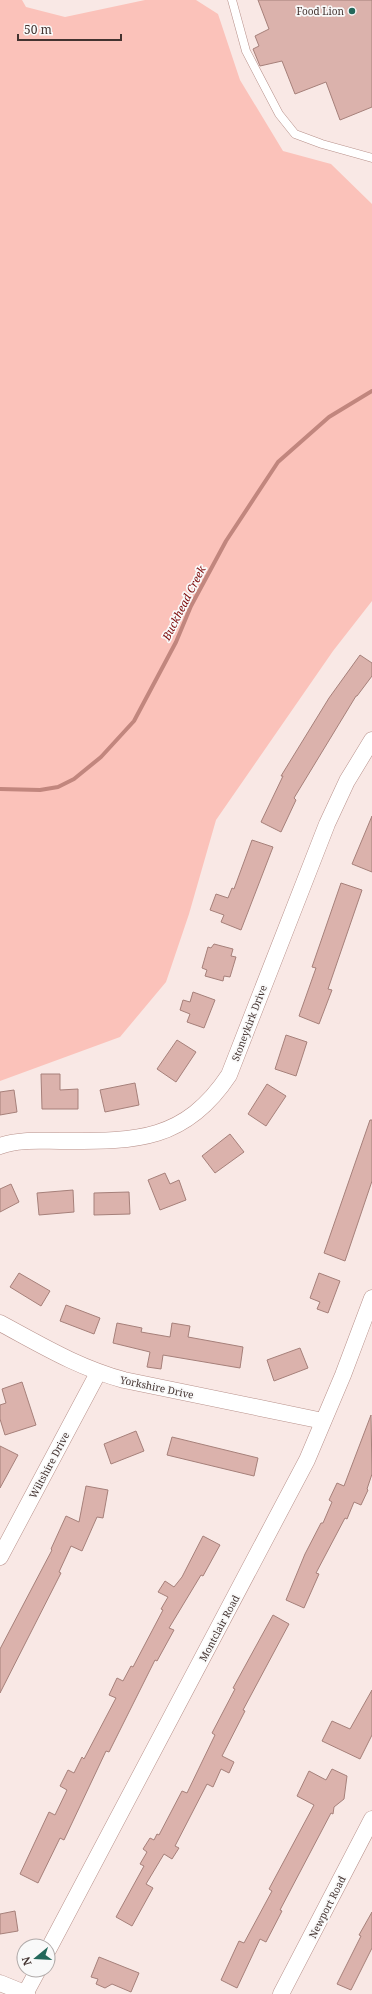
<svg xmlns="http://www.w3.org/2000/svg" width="372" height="1994" viewBox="0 0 372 1994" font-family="'Noto Serif',serif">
	<rect width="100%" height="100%" fill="#f9e8e5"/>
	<polygon fill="#fbc2ba" points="0,0 22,0 26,7 65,17 145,0 196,0 218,14 240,80 283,151 331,164 372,204 372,601 333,651 216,820 189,914 166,982 120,1037 0,1081"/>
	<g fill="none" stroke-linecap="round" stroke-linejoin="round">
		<polyline stroke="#c1867e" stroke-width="4" points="0,789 40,790 58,787 74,779 101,757 134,721 176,642 191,606 226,541 278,462 329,417 372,391"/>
	</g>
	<g fill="#dbb2ac" stroke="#a6807a">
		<polygon points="258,0 372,0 372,107 340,120 326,82 295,94 282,61 260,66 253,49 259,46 255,36 269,29"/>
		<polygon points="360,655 372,663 372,676 357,696 356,696 294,798 296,800 281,832 261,822 283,776 281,776 329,698"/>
		<polygon points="372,816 372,872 352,864"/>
		<polygon points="252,840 273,847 241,930 221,922 224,915 210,910 216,894 228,898 232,888 234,889"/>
		<polygon points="341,883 362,890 328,989 332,990 319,1024 299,1016 316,968 312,967"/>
		<polygon points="214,944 233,949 231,956 236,957 230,977 224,976 223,981 205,976 207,970 202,968 208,947 211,948"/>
		<polygon points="193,992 215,1000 204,1028 187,1022 190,1014 180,1010 183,1000 190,1002"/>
		<polygon points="286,1035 307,1042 296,1076 275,1069"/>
		<polygon points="177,1040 196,1052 176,1082 157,1069"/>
		<polygon points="41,1074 60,1074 60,1090 78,1089 78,1109 42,1109"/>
		<polygon points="135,1083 139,1105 105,1112 100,1090"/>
		<polygon points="267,1084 286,1096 266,1126 248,1114"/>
		<polygon points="14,1090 17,1112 0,1115 0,1092"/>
		<polygon points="370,1120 372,1120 372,1181 345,1261 324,1253"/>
		<polygon points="230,1134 244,1152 215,1173 202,1156"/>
		<polygon points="165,1173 170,1184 179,1180 186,1200 160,1210 148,1180"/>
		<polygon points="11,1184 19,1202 0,1212 0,1189"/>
		<polygon points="73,1190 74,1212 39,1215 37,1193"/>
		<polygon points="129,1192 130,1214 94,1215 94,1193"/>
		<polygon points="19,1273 50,1291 41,1306 10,1287"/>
		<polygon points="319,1273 340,1281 328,1313 317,1309 320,1302 310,1298"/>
		<polygon points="66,1305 100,1318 94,1334 60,1321"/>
		<polygon points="117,1323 142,1328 141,1332 170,1337 172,1323 190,1326 188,1337 243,1347 240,1368 163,1355 161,1369 147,1367 150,1352 113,1343"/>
		<polygon points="300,1348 308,1368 274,1381 267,1360"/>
		<polygon points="22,1382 36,1425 5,1435 0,1419 0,1405 6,1403 2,1389"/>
		<polygon points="371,1415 372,1474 367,1489 368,1490 361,1505 354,1502 347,1519 345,1518 316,1573 319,1574 304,1608 286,1600 305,1554 321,1523 323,1523 332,1502 329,1500 337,1483 344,1486"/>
		<polygon points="136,1431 144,1451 111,1464 104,1444"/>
		<polygon points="172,1437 258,1458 254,1476 167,1455"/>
		<polygon points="0,1446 18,1455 0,1488"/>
		<polygon points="86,1486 108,1490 103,1518 97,1517 82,1551 71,1546 59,1572 61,1573 0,1693 0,1649 52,1550 51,1549 66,1516 79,1522"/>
		<polygon points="203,1536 220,1545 203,1576 201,1575 169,1628 174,1630 157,1661 155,1660 109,1752 106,1751 64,1840 60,1838 38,1883 20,1874 49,1812 55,1815 67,1790 60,1786 68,1770 74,1773 82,1757 84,1759 116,1698 109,1695 117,1678 123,1681 131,1666 133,1667 163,1610 161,1609 168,1597 158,1592 165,1581 174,1587 182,1577"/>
		<polygon points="273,1615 289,1624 243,1710 245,1711 222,1756 234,1762 229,1773 221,1769 213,1787 207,1784 175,1846 179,1848 172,1859 164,1854 146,1884 153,1888 132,1926 116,1917 144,1866 140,1864 147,1852 143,1849 150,1838 154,1840 157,1834 159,1835 182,1791 187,1793 215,1735 212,1733 235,1689 233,1688"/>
		<polygon points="372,1690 372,1735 360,1759 322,1741 332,1721 350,1729"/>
		<polygon points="332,1769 347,1776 344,1799 334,1807 333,1814 331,1813 280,1910 282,1911 266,1942 260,1939 237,1988 221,1980 239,1941 244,1943 272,1891 269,1889 314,1805 297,1796 309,1771 326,1780"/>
		<polygon points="15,1911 18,1931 0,1934 0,1914"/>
		<polygon points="372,1912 372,1948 351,1990 337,1984 361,1936 359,1935"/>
		<polygon points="99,1957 139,1973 131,1992 112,1984 105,1988 96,1984 98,1979 91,1977"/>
	</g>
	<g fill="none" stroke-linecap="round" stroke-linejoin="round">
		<defs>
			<polyline id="service" points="232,0 246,51 279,114 295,134 322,144 372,158"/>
			<g id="minor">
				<path d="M 0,1146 C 19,1139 41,1141 60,1141 C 133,1141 184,1143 229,1075 L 327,824 L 347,781 L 372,740"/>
				<path d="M 0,1323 C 43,1346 77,1367 124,1380 L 323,1421"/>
				<polyline points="0,1557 98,1373"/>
				<polyline points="48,1950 307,1460 343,1375 372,1298"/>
				<polyline points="0,1983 27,1994"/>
				<polyline points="25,1994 38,1970"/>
				<polyline points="281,1994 372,1819"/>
			</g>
		</defs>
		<use href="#service" stroke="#b8918b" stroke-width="9"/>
		<use href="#minor" stroke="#b8918b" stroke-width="17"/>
		<use href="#service" stroke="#fff" stroke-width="8"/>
		<use href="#minor" stroke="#fff" stroke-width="16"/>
	</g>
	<circle fill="#23685b" stroke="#f9f9f9" stroke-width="1.5" cx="352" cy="11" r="4"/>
	<g text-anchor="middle" stroke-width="3.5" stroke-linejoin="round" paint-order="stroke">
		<g font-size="10" fill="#433330" stroke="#f9f9f9" text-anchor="end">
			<text x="344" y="15">Food Lion</text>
		</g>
		<g font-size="10" fill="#433330" stroke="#f9f9f9">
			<text transform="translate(249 1023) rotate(-69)" y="4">Stoneykirk Drive</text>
			<text transform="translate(157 1387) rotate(12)" y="4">Yorkshire Drive</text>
			<text transform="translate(49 1465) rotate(-62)" y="4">Wiltshire Drive</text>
			<text transform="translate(219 1628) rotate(-62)" y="4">Montclair Road</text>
			<text transform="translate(327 1907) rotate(-63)" y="4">Newport Road</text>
		</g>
		<g font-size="11" font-style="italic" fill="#7c0b0b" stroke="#f9f9f9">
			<text transform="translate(184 603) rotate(-63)" y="4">Buckhead Creek</text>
		</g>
	</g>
	<g transform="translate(36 1958) rotate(252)"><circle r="19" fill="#f9f9f9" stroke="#b0aaa9"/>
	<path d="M0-3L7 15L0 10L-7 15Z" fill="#23685b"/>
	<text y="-6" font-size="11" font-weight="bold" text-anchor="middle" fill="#433330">N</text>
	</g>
	<path d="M18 34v6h103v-6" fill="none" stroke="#433330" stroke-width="2"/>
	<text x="24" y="34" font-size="12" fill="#433330" stroke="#f9f9f9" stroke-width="3" paint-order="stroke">50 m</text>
</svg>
